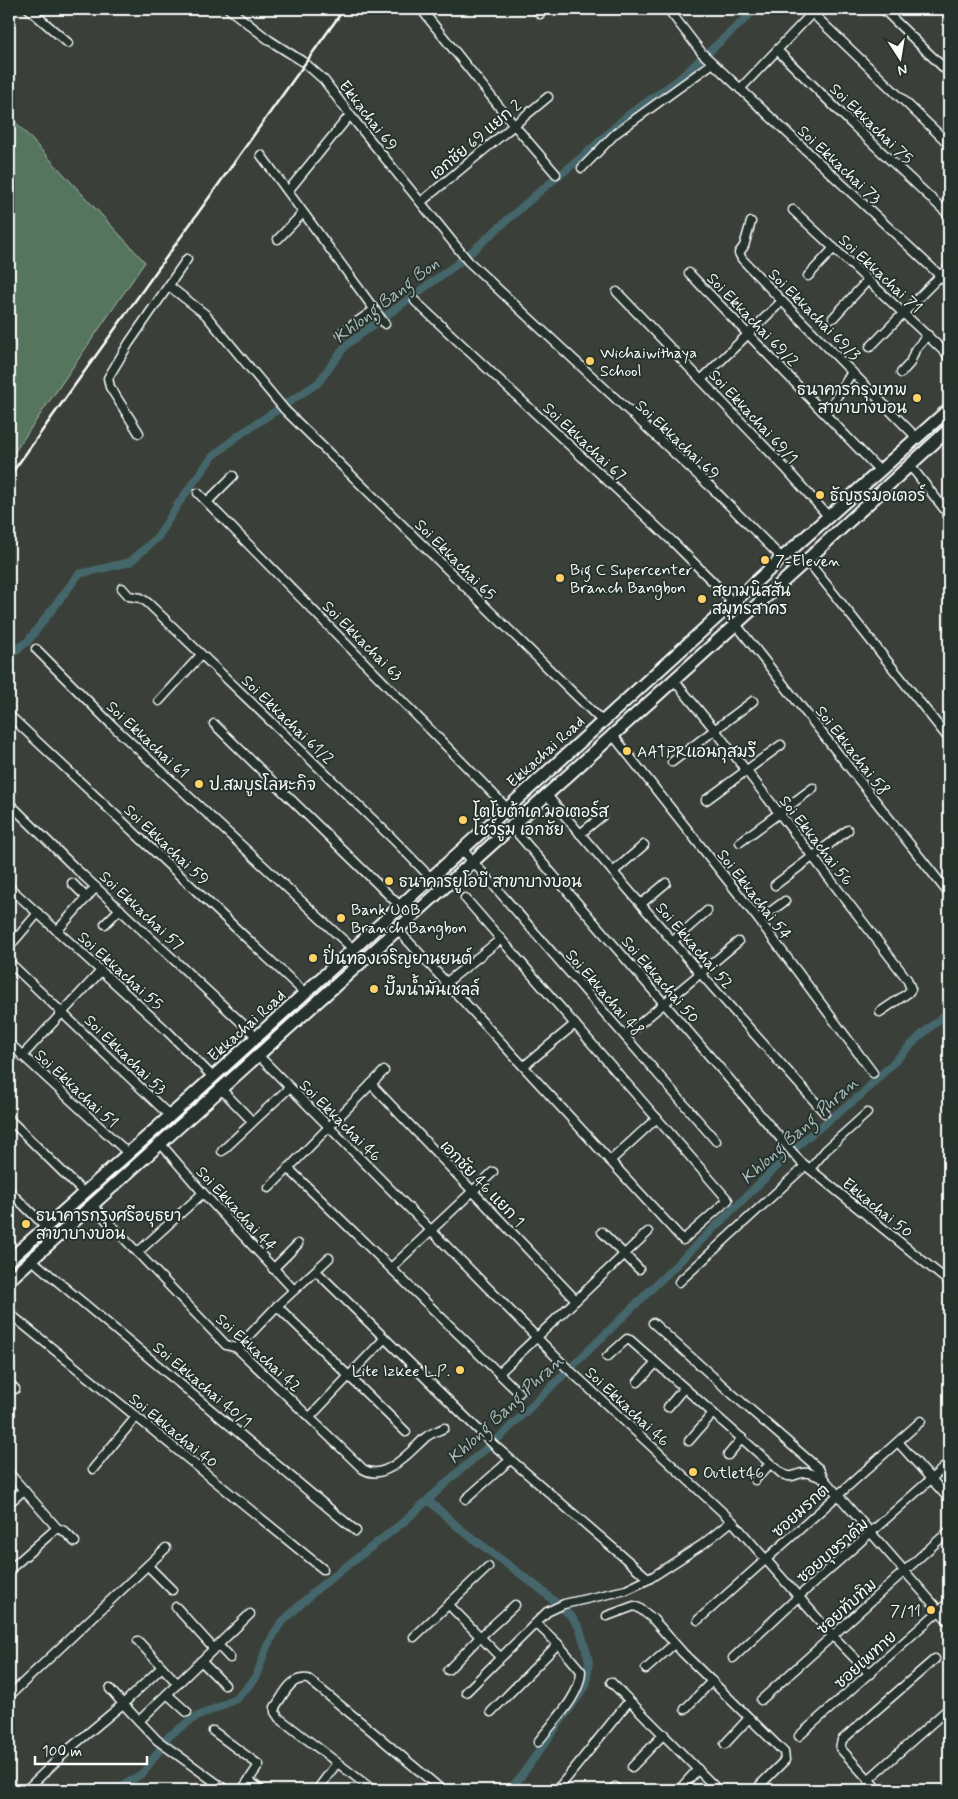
<svg xmlns="http://www.w3.org/2000/svg" width="958" height="1799" viewBox="0 0 958 1799" font-family="Mynerve,'Playpen Sans Thai',sans-serif">
	<rect width="100%" height="100%" fill="#3a4039"/>
	<filter id="ink" filterUnits="userSpaceOnUse"><feTurbulence type="fractalNoise" baseFrequency=".02" numOctaves="2"/><feDisplacementMap in="SourceGraphic" scale="10" xChannelSelector="R" yChannelSelector="G"/><feConvolveMatrix kernelMatrix="1 2 1 2 8 2 1 2 1" color-interpolation-filters="sRGB"/></filter>
	<g filter="url(#ink)">
		<polygon fill="#54755f" stroke="#aabaaf" points="9,115 145,262 9,460"/>
		<g fill="none" stroke-linecap="round" stroke-linejoin="round">
			<g stroke="#45666b" stroke-width="8">
				<polyline points="9,656 28,641 79,574 130,562 158,537 178,504 212,457 239,435 318,383 346,345 461,261 539,192 588,152 628,115 678,80 756,9"/>
				<polyline points="428,1500 459,1528 539,1588 572,1617 580,1629 589,1661 586,1686 519,1779 509,1790"/>
				<polyline points="73,1790 80,1788 121,1787 143,1773 169,1736 194,1718 236,1699 255,1679 267,1646 280,1624 317,1589 406,1520 457,1473 502,1435 805,1139 862,1094 919,1037 949,1011"/>
			</g>
			<defs>
				<g id="minor">
					<polyline points="29,9 68,43"/>
					<polyline points="229,9 269,40 305,63 324,80 350,115 468,261 715,491 782,558"/>
					<polyline points="421,9 514,125 556,174"/>
					<polyline points="536,9 540,14"/>
					<polyline points="668,9 702,53 949,284"/>
					<polyline points="808,9 949,144"/>
					<polyline points="883,9 949,73"/>
					<polyline points="777,50 854,126 949,215"/>
					<polyline points="740,89 816,9"/>
					<polyline points="261,155 385,324"/>
					<polyline points="582,168 616,133 713,63"/>
					<polyline points="288,191 350,115"/>
					<polyline points="421,202 548,97"/>
					<polyline points="793,210 949,356"/>
					<polyline points="751,222 744,246 739,253 742,259 782,301 917,438"/>
					<polyline points="278,239 303,213"/>
					<polyline points="689,273 880,471"/>
					<polyline points="808,276 834,248"/>
					<polyline points="169,286 205,314 285,410 603,722"/>
					<polyline points="617,292 788,471 828,516"/>
					<polyline points="415,301 672,541 734,603"/>
					<polyline points="833,318 868,280"/>
					<polyline points="341,333 374,310"/>
					<polyline points="870,347 949,267"/>
					<polyline points="901,373 910,363 915,350 928,335"/>
					<polyline points="701,380 782,301"/>
					<polyline points="826,414 852,372"/>
					<polyline points="139,433 110,387 108,378 129,343 187,259"/>
					<polyline points="909,464 949,515"/>
					<polyline points="198,493 507,808"/>
					<polyline points="207,502 233,476"/>
					<polyline points="807,560 949,739"/>
					<polyline points="122,588 129,596 141,598 148,603 392,838 431,878"/>
					<polyline points="735,623 949,894"/>
					<polyline points="36,649 114,727 353,949"/>
					<polyline points="673,679 715,730 907,979 911,989 908,993 880,1012"/>
					<polyline points="159,701 201,655"/>
					<polyline points="9,715 305,993"/>
					<polyline points="214,724 400,906"/>
					<polyline points="612,734 759,920 873,1073"/>
					<polyline points="672,762 753,701"/>
					<polyline points="546,794 700,973 825,1113"/>
					<polyline points="706,800 781,745"/>
					<polyline points="9,803 73,866 257,1037"/>
					<polyline points="511,826 800,1161 949,1282"/>
					<polyline points="580,834 602,816"/>
					<polyline points="740,842 813,788"/>
					<polyline points="462,849 716,1141"/>
					<polyline points="613,872 644,845"/>
					<polyline points="72,883 87,898"/>
					<polyline points="775,885 848,830"/>
					<polyline points="9,887 166,1030 213,1077"/>
					<polyline points="641,904 666,883"/>
					<polyline points="759,920 785,901"/>
					<polyline points="105,924 120,909"/>
					<polyline points="397,929 683,1240 728,1200 465,898"/>
					<polyline points="57,931 96,887"/>
					<polyline points="673,941 707,911"/>
					<polyline points="9,947 38,913"/>
					<polyline points="9,962 170,1116"/>
					<polyline points="447,982 501,939"/>
					<polyline points="625,1036 738,942"/>
					<polyline points="9,1043 128,1153"/>
					<polyline points="258,1055 564,1365 732,1521 833,1636 870,1674"/>
					<polyline points="22,1056 101,971"/>
					<polyline points="524,1066 575,1024"/>
					<polyline points="371,1084 576,1300"/>
					<polyline points="221,1089 252,1121"/>
					<polyline points="9,1119 84,1193"/>
					<polyline points="161,1144 203,1193 294,1290"/>
					<polyline points="222,1151 289,1088"/>
					<polyline points="610,1161 657,1118"/>
					<polyline points="288,1168 519,1393"/>
					<polyline points="810,1169 826,1150 867,1113"/>
					<polyline points="269,1188 384,1071"/>
					<polyline points="9,1191 46,1227"/>
					<path d="M 93,1206 L 226,1345 L 237,1348 L 363,1469 C 385,1483 411,1450 426,1437 C 431,1433 438,1431 444,1428"/>
					<polyline points="602,1232 639,1269"/>
					<polyline points="138,1252 203,1193"/>
					<polyline points="32,1260 356,1531"/>
					<polyline points="391,1268 493,1172"/>
					<polyline points="273,1269 298,1244"/>
					<polyline points="316,1271 495,1446 649,1579"/>
					<polyline points="679,1282 805,1166"/>
					<polyline points="277,1306 406,1432"/>
					<polyline points="9,1313 323,1569"/>
					<polyline points="653,1323 730,1392 819,1469 824,1479"/>
					<polyline points="237,1348 277,1306 329,1258"/>
					<path d="M 607,1357 L 627,1339 L 630,1340 L 781,1473 C 794,1481 796,1471 808,1473 C 814,1474 819,1477 824,1479 L 949,1622"/>
					<polyline points="499,1373 648,1232"/>
					<polyline points="638,1382 656,1363"/>
					<polyline points="9,1383 15,1389"/>
					<polyline points="668,1407 684,1388"/>
					<polyline points="310,1417 384,1339"/>
					<polyline points="689,1441 713,1413"/>
					<polyline points="898,1442 949,1499"/>
					<polyline points="728,1455 742,1438"/>
					<polyline points="93,1469 136,1417"/>
					<polyline points="9,1473 57,1528 64,1531 75,1542"/>
					<polyline points="755,1480 770,1464"/>
					<polyline points="466,1499 510,1460"/>
					<polyline points="9,1503 24,1490"/>
					<polyline points="148,1566 172,1590"/>
					<polyline points="9,1570 57,1528"/>
					<polyline points="449,1605 500,1657"/>
					<polyline points="176,1607 214,1649"/>
					<polyline points="607,1616 634,1606 639,1608 652,1618 683,1653 784,1752 785,1760 760,1785"/>
					<polyline points="698,1620 921,1421"/>
					<path d="M 536,1623 L 558,1644 L 581,1671 C 581,1696 553,1722 538,1742"/>
					<polyline points="414,1637 488,1567"/>
					<polyline points="138,1641 178,1684"/>
					<polyline points="218,1645 230,1658"/>
					<polyline points="733,1658 798,1597 949,1463"/>
					<polyline points="201,1661 225,1685"/>
					<polyline points="162,1667 123,1704 157,1740 226,1790"/>
					<polyline points="646,1669 674,1644"/>
					<polyline points="448,1670 480,1637 515,1605"/>
					<polyline points="611,1682 718,1790"/>
					<polyline points="466,1692 547,1612 564,1604 626,1590 649,1579 703,1544 732,1521"/>
					<polyline points="167,1694 187,1712"/>
					<polyline points="9,1696 166,1548"/>
					<polyline points="761,1700 949,1531"/>
					<polyline points="685,1709 712,1681"/>
					<polyline points="491,1712 558,1644"/>
					<polyline points="139,1721 250,1614"/>
					<polyline points="213,1731 259,1765 242,1790"/>
					<polyline points="799,1736 949,1602"/>
					<polyline points="725,1744 749,1718"/>
					<polyline points="632,1767 664,1734"/>
					<polyline points="868,1780 949,1708"/>
					<polyline points="249,1781 261,1790"/>
					<polyline points="30,1787 41,1790"/>
					<polyline points="615,1787 618,1790"/>
					<polyline points="26,1790 69,1749 123,1704 110,1689"/>
					<polyline points="317,1790 337,1763"/>
					<path d="M 373,1790 L 279,1718 L 275,1712 L 275,1707 C 284,1695 290,1676 308,1679 L 367,1727 L 442,1790"/>
					<polyline points="557,1790 629,1701"/>
					<polyline points="679,1790 698,1769"/>
					<polyline points="878,1790 840,1748 842,1740 935,1659"/>
				</g>
				<g id="primary">
					<polyline points="9,1260 170,1116 782,558 949,409"/>
					<polyline points="9,1280 807,560 949,429"/>
				</g>
			</defs>
			<use href="#minor" stroke="#fff" stroke-width="11"/>
			<use href="#primary" stroke="#fff" stroke-width="15"/>
			<use href="#minor" stroke="#26332d" stroke-width="8"/>
			<use href="#primary" stroke="#26332d" stroke-width="11"/>
			<polyline stroke="#fff" stroke-width="2.5" points="9,477 344,9"/>
		</g>
	</g>
	<g fill="#ffd166" stroke="#26332d" stroke-width="2">
		<circle cx="590" cy="361" r="5"/>
		<circle cx="917" cy="398" r="5"/>
		<circle cx="820" cy="495" r="5"/>
		<circle cx="765" cy="560" r="5"/>
		<circle cx="560" cy="578" r="5"/>
		<circle cx="702" cy="599" r="5"/>
		<circle cx="627" cy="751" r="5"/>
		<circle cx="199" cy="784" r="5"/>
		<circle cx="463" cy="820" r="5"/>
		<circle cx="389" cy="881" r="5"/>
		<circle cx="341" cy="918" r="5"/>
		<circle cx="313" cy="958" r="5"/>
		<circle cx="374" cy="989" r="5"/>
		<circle cx="26" cy="1224" r="5"/>
		<circle cx="460" cy="1370" r="5"/>
		<circle cx="693" cy="1472" r="5"/>
		<circle cx="931" cy="1610" r="5"/>
	</g>
	<g text-anchor="middle" stroke-width="4" stroke-linejoin="round" paint-order="stroke">
		<g font-size="16" fill="#fff" stroke="#26332d">
			<text transform="translate(369 115) rotate(52)" y="6">Ekkachai 69</text>
			<text transform="translate(872 123) rotate(44)" y="6">Soi Ekkachai 75</text>
			<text transform="translate(475 139) rotate(-40)" y="6">เอกชัย 69 แยก 2</text>
			<text transform="translate(840 164) rotate(43)" y="6">Soi Ekkachai 73</text>
			<text transform="translate(881 273) rotate(43)" y="6">Soi Ekkachai 71</text>
			<text transform="translate(815 314) rotate(45)" y="6">Soi Ekkachai 69/3</text>
			<text transform="translate(753 319) rotate(46)" y="6">Soi Ekkachai 69/2</text>
			<text transform="translate(754 416) rotate(47)" y="6">Soi Ekkachai 69/1</text>
			<text transform="translate(678 439) rotate(43)" y="6">Soi Ekkachai 69</text>
			<text transform="translate(585 441) rotate(43)" y="6">Soi Ekkachai 67</text>
			<text transform="translate(456 559) rotate(45)" y="6">Soi Ekkachai 65</text>
			<text transform="translate(363 640) rotate(45)" y="6">Soi Ekkachai 63</text>
			<text transform="translate(288 719) rotate(44)" y="6">Soi Ekkachai 61/2</text>
			<text transform="translate(148 739) rotate(43)" y="6">Soi Ekkachai 61</text>
			<text transform="translate(853 750) rotate(52)" y="6">Soi Ekkachai 58</text>
			<text transform="translate(545 751) rotate(-42)" y="6">Ekkachai Road</text>
			<text transform="translate(817 840) rotate(52)" y="6">Soi Ekkachai 56</text>
			<text transform="translate(167 844) rotate(43)" y="6">Soi Ekkachai 59</text>
			<text transform="translate(755 894) rotate(52)" y="6">Soi Ekkachai 54</text>
			<text transform="translate(142 910) rotate(43)" y="6">Soi Ekkachai 57</text>
			<text transform="translate(695 945) rotate(49)" y="6">Soi Ekkachai 52</text>
			<text transform="translate(121 970) rotate(42)" y="6">Soi Ekkachai 55</text>
			<text transform="translate(661 979) rotate(49)" y="6">Soi Ekkachai 50</text>
			<text transform="translate(605 992) rotate(49)" y="6">Soi Ekkachai 48</text>
			<text transform="translate(246 1025) rotate(-42)" y="6">Ekkachai Road</text>
			<text transform="translate(126 1054) rotate(44)" y="6">Soi Ekkachai 53</text>
			<text transform="translate(77 1088) rotate(43)" y="6">Soi Ekkachai 51</text>
			<text transform="translate(341 1120) rotate(45)" y="6">Soi Ekkachai 46</text>
			<text transform="translate(483 1183) rotate(46)" y="6">เอกชัย 46 แยก 1</text>
			<text transform="translate(878 1207) rotate(39)" y="6">Ekkachai 50</text>
			<text transform="translate(237 1208) rotate(47)" y="6">Soi Ekkachai 44</text>
			<text transform="translate(259 1352) rotate(42)" y="6">Soi Ekkachai 42</text>
			<text transform="translate(203 1384) rotate(40)" y="6">Soi Ekkachai 40/1</text>
			<text transform="translate(628 1406) rotate(43)" y="6">Soi Ekkachai 46</text>
			<text transform="translate(174 1430) rotate(39)" y="6">Soi Ekkachai 40</text>
			<text transform="translate(800 1510) rotate(-42)" y="6">ซอยมรกต</text>
			<text transform="translate(832 1550) rotate(-41)" y="6">ซอยบุษราคัม</text>
			<text transform="translate(846 1606) rotate(-42)" y="6">ซอยทับทิม</text>
			<text transform="translate(865 1659) rotate(-42)" y="6">ซอยเพทาย</text>
		</g>
		<g font-size="16" fill="#fff" stroke="#26332d" text-anchor="start">
			<text x="600" y="358">Wichaiwithaya<tspan x="600" dy="18">School</tspan></text>
			<text x="907" y="395" text-anchor="end">ธนาคารกรุงเทพ<tspan x="907" dy="18">สาขาบางบอน</tspan></text>
			<text x="830" y="501">ธัญธรมอเตอร์</text>
			<text x="775" y="566">7-Eleven</text>
			<text x="570" y="575">Big C Supercenter<tspan x="570" dy="18">Branch Bangbon</tspan></text>
			<text x="712" y="596">สยามนิสสัน<tspan x="712" dy="18">สมุทรสาคร</tspan></text>
			<text x="637" y="757">AATPRแอนกุสมรี</text>
			<text x="209" y="790">ป.สมบูรโลหะกิจ</text>
			<text x="473" y="817">โตโยต้าเค.มอเตอร์ส<tspan x="473" dy="18">โชว์รูม เอกชัย</tspan></text>
			<text x="399" y="887">ธนาคารยูโอบี สาขาบางบอน</text>
			<text x="351" y="915">Bank UOB<tspan x="351" dy="18">Branch Bangbon</tspan></text>
			<text x="323" y="964">ปิ่นทองเจริญยานยนต์</text>
			<text x="384" y="995">ปั๊มน้ำมันเชลล์</text>
			<text x="36" y="1221">ธนาคารกรุงศรีอยุธยา<tspan x="36" dy="18">สาขาบางบอน</tspan></text>
			<text x="450" y="1376" text-anchor="end">Lite Izkee L.P.</text>
			<text x="703" y="1478">Outlet46</text>
			<text x="921" y="1616" text-anchor="end">7/11</text>
		</g>
		<g font-size="18" font-style="italic" fill="#abbabc" stroke="#26332d">
			<text transform="translate(386 300) rotate(-38)" y="6">Khlong Bang Bon</text>
			<text transform="translate(799 1130) rotate(-42)" y="6">Khlong Bang Phran</text>
			<text transform="translate(505 1409) rotate(-43)" y="6">Khlong Bang Phran</text>
		</g>
	</g>
	<rect width="958" height="1799" fill="none" stroke="#26332d" stroke-width="30"/>
	<rect x="15" y="15" width="928" height="1769" fill="none" stroke="#fff" stroke-width="2" filter="url(#ink)"/>
	<g transform="translate(900 58) rotate(168)" stroke="#26332d" stroke-width="4" paint-order="stroke">
	<path d="M0-4L9 19L0 12L-9 19Z" fill="#ffffff"/>
	<text y="-8" font-size="14" font-weight="bold" text-anchor="middle" fill="#ffffff">N</text>
	</g>
	<path d="M35 1756v8h112v-8" fill="none" stroke="#ffffff" stroke-width="2.5"/>
	<text x="42" y="1756" font-size="15" fill="#ffffff" stroke="#26332d" stroke-width="4" paint-order="stroke">100 m</text>
</svg>
